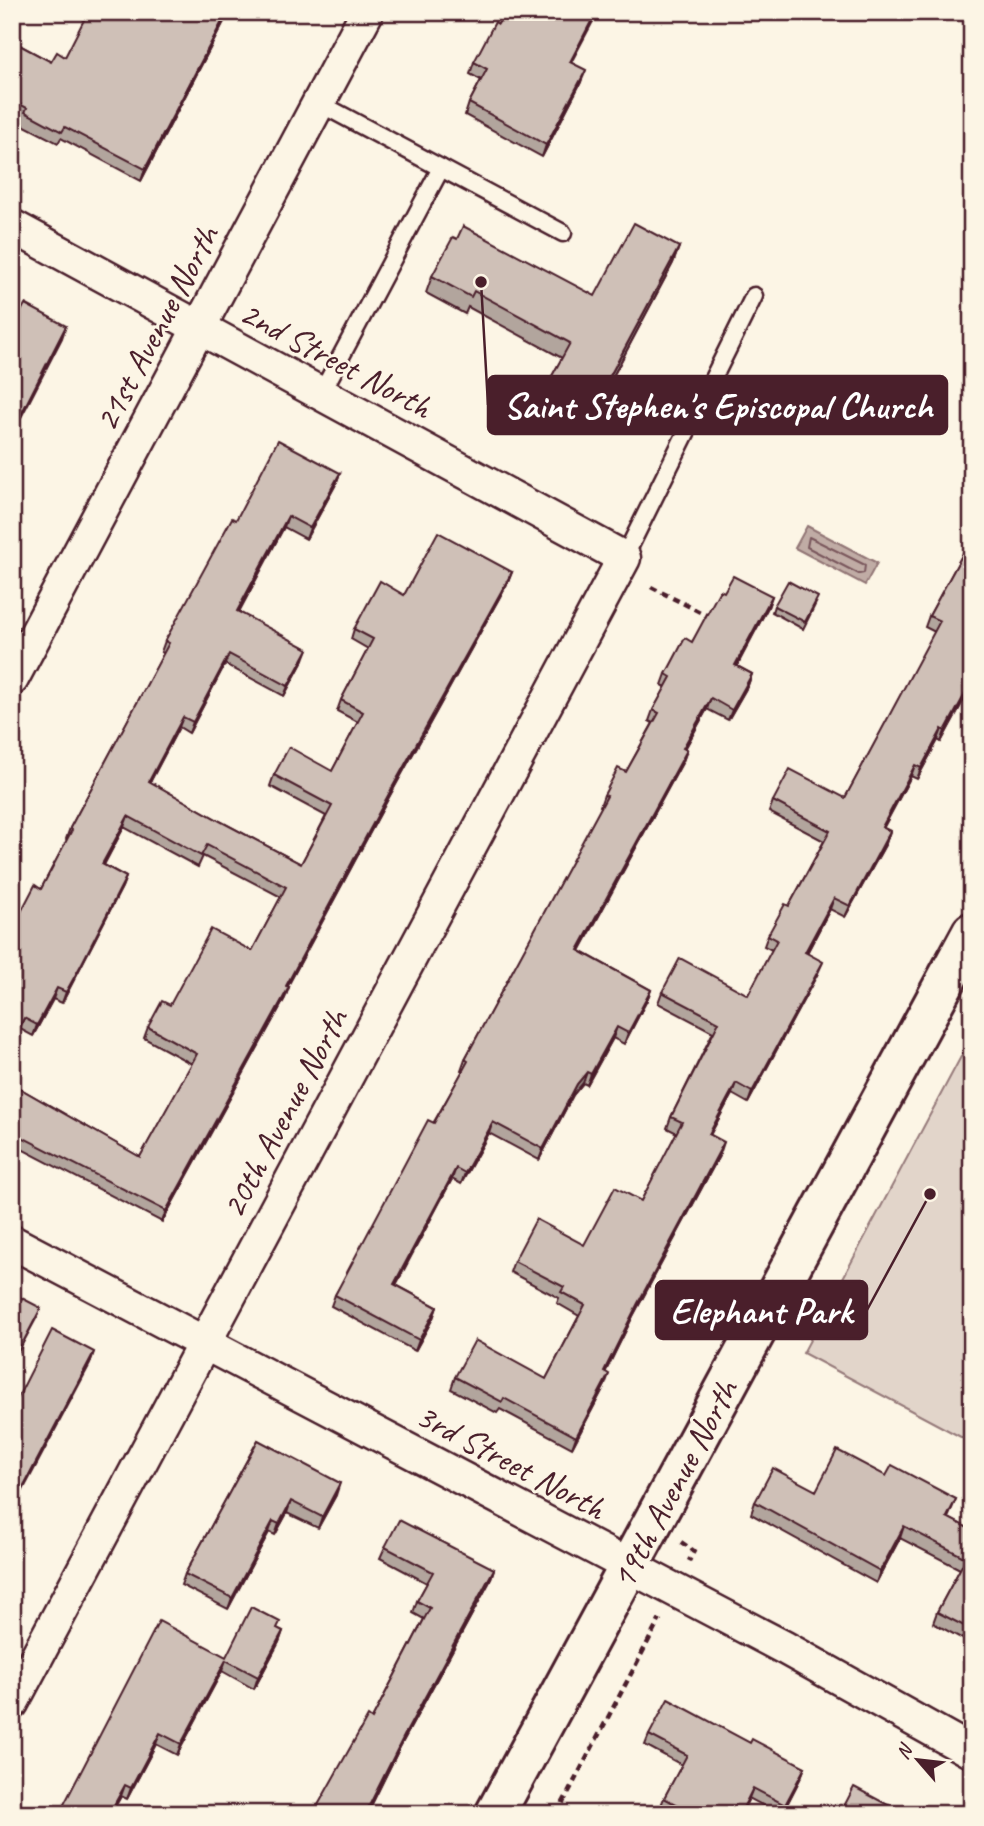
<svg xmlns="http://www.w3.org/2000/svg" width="984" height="1826" viewBox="0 0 984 1826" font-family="Caveat,sans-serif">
	<rect width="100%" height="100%" fill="#fcf5e5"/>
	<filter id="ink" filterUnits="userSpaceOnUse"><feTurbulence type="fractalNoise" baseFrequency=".0143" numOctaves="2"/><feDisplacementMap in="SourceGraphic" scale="14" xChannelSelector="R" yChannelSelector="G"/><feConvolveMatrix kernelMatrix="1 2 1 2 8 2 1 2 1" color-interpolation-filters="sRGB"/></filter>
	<g filter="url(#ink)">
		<polygon fill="#e2d5ca" stroke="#967a7a" stroke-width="2" points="972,1036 972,1443 803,1353"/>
		<polygon fill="#c0aca5" stroke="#917474" stroke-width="2" points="807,526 877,563 865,585 795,548"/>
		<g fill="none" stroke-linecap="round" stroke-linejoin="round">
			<polygon stroke="#79575c" stroke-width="2" points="809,537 865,565 864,573 859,574 807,547"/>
			<defs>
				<g id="lane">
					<polyline points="319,103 563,233"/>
					<polyline points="321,394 441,168"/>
					<polyline points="624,558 754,296"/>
				</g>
				<g id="street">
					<polyline points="12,226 624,558 12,1703"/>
					<polyline points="12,679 367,12"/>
					<polyline points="12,1242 785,1648 972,1752"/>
				</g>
				<polyline id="secondary" points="495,1814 972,932"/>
			</defs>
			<use href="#lane" stroke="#4a1f2b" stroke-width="21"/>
			<use href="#street" stroke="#4a1f2b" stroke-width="37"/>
			<use href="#secondary" stroke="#4a1f2b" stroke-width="44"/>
			<g stroke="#4a1f2b" stroke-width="4.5" stroke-dasharray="7 5" stroke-linecap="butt">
				<polyline points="651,587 708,616"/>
				<polyline points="681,1542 694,1551 689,1561"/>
				<polyline points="557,1814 660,1619"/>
			</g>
			<use href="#lane" stroke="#fcf5e5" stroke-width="16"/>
			<use href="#street" stroke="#fcf5e5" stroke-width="32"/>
			<use href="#secondary" stroke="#fcf5e5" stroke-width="38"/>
		</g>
		<g fill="#b2a59d" stroke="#4a1f2b" stroke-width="2">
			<polygon points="166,12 229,12 141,181 61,138 58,143 21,124 22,120 12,114 12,41 51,62 164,18"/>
			<polygon points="474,62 571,63 581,82 542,157 465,115 469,103 481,80 470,74"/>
			<polygon points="679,247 673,263 592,416 546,392 552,376 562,358 468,307 465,314 426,293 432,276 595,296"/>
			<polygon points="340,473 336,484 306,539 284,527 239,612 304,659 284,696 225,664 189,733 179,727 150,782 220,821 301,864 326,816 270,786 274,775 332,771 358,722 337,711 341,700 368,649 351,639 354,629 404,595 512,572 508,582 388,799 287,987 289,987 285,998 162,1222 12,1144 12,1084 140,1157 192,1064 144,1038 148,1027 170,1005 252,951 281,897 203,856 198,867 124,827 104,865 126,877 122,887 62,1003 53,999 33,1036 20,1029 41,889 67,840 66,839 70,828 164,653 161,652 165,641 236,520"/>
			<polygon points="972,537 972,685 941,742 938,740 917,779 911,776 883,828 890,831 886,843 845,917 830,909 807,953 818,973 748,1103 732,1094 710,1135 720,1154 633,1316 606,1371 605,1385 572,1448 500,1409 497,1413 451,1389 455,1377 546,1379 579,1316 557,1303 559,1298 510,1272 514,1261 584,1245 641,1201 677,1133 667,1128 671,1117 713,1032 658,1003 662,992 748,995 772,950 764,946 768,935 789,906 824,841 769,812 773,801 845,798 935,632 925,627 929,616"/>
			<polygon points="724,592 772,596 768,607 737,666 752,674 748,685 728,720 707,709 685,749 687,750 683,761 580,951 651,990 647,1000 624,1044 613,1038 587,1085 583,1083 573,1095 539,1160 489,1133 461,1184 452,1179 396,1285 437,1307 433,1318 415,1351 331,1306 335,1295 463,1071 461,1070 465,1059 602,807 600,806 604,795 626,772 653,723 649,721 653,710 666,687 662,685 666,674 692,642"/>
			<polygon points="816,603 803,629 772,612 774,606"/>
			<polygon points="12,1296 37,1317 17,1354 12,1352"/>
			<polygon points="258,1440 336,1495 318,1528 287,1513 275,1535 269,1532 228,1609 181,1585 185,1574"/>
			<polygon points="886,1476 956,1499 948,1518 972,1530 972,1644 933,1623 937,1612 960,1569 900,1538 876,1583 751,1514 755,1502"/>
			<polygon points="385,1547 494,1569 490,1581 400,1747 367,1814 313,1814 372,1719 424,1619 413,1613 417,1601 427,1583 380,1558"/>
			<polygon points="278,1629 283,1631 279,1642 254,1689 222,1671 177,1755 156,1744 127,1799 121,1796 111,1814 59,1814 226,1657"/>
			<polygon points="649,1735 750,1743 805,1767 801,1777 782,1814 779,1814 749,1798 741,1814 671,1814 660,1808 664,1798 682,1765 645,1745"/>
		</g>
		<g fill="#918680" stroke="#4a1f2b" stroke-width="2">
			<polygon points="227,12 229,12 141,181 145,169"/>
			<polygon points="596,12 598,12 565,74 570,62"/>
			<polygon points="586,70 581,82 542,157 546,145"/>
			<polygon points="679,247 673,263 592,416 597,400"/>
			<polygon points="66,326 62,338 12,435 12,432"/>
			<polygon points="340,473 336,484 306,539 310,528"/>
			<polygon points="288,516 284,527 233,622 237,611"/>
			<polygon points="512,572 508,582 388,799 282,997 286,986 392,788"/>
			<polygon points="772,596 768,607 731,676 735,665"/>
			<polygon points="308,649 304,659 284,696 288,686"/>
			<polygon points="229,654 225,664 189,733 193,722"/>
			<polygon points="752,674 748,685 728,720 732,710"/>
			<polygon points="972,681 972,685 941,742 945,731"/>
			<polygon points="711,698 707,709 679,759 683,748"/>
			<polygon points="183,717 179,727 145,792 149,781"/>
			<polygon points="942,729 938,740 917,779 921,768"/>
			<polygon points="687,750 683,761 574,961 578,950"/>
			<polygon points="915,765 911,776 878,838 882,827"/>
			<polygon points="128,816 124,827 98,875 102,864"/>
			<polygon points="890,831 886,843 845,917 850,906"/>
			<polygon points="126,877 122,887 62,1003 66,992"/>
			<polygon points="834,898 830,909 801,964 805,952"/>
			<polygon points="823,962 818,973 748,1103 752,1092"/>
			<polygon points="289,987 285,998 162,1222 166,1211"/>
			<polygon points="57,988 53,999 33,1036 37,1025"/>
			<polygon points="651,990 647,1000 624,1044 628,1033"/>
			<polygon points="24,1018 20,1029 12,1043 12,1039"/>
			<polygon points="617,1027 613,1038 587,1085 591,1074"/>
			<polygon points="587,1072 583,1083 573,1095 539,1160 543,1149 577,1084"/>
			<polygon points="736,1083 732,1094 704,1146 709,1134"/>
			<polygon points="493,1122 489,1133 461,1184 465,1173"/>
			<polygon points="724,1142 720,1154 633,1316 600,1382 604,1371 637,1305"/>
			<polygon points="456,1168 452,1179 390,1295 394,1284"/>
			<polygon points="437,1307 433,1318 415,1351 419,1340"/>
			<polygon points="94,1352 90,1364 12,1511 12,1508"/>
			<polygon points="609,1374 605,1385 572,1448 576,1437"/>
			<polygon points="340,1483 336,1495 318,1528 322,1517"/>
			<polygon points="291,1501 287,1513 275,1535 279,1524"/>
			<polygon points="273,1521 269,1532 228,1609 232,1598"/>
			<polygon points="904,1526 900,1538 876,1583 880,1571"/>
			<polygon points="494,1569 490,1581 400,1747 367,1814 365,1814 404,1736"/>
			<polygon points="283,1631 279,1642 254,1689 258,1677"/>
			<polygon points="226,1660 222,1671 177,1755 181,1744"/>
			<polygon points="160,1733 156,1744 127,1799 131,1788"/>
			<polygon points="805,1767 801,1777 782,1814 785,1805"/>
			<polygon points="125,1785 121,1796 111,1814 109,1814"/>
			<polygon points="753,1788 749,1798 741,1814 740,1814"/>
		</g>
		<g fill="#cfc0b7" stroke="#4a1f2b" stroke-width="2">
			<polygon points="88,12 153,12 164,18 166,12 227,12 145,169 65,127 62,132 25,112 27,108 12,100 12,41 51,62 57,52 65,57"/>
			<polygon points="505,12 596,12 570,62 586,70 546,145 469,103 487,69 474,62 495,22 498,24"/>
			<polygon points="634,223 679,247 597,400 552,376 570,343 474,291 471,297 432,276 453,237 457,239 463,226 595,296"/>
			<polygon points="25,304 66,326 12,432 12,314 18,317"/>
			<polygon points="278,440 340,473 310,528 288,516 237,611 308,649 288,686 229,654 193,722 183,717 149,781 220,821 301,864 332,806 274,775 289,747 332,771 363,712 341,700 373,639 354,629 380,581 404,595 438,532 512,572 392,788 286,986 289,987 166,1211 12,1132 12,1084 140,1157 197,1054 148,1027 162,1001 170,1005 211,929 252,951 286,887 207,845 201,856 128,816 102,864 126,877 81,965 66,992 57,988 37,1025 24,1018 12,1039 12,929 35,885 41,889 72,830 70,828 169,643 165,641 232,518 236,520"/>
			<polygon points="972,537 972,681 945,731 942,729 921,768 915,765 882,827 890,831 850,906 834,898 805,952 823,962 752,1092 736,1083 709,1134 724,1142 637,1305 604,1371 609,1374 576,1437 504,1398 502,1402 455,1377 475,1340 546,1379 585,1305 561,1292 564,1287 514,1261 536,1219 584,1245 615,1187 641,1201 682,1122 671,1117 719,1022 662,992 680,958 748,995 777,940 768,935 785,904 789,906 830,831 773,801 790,769 845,798 940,621 929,616"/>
			<polygon points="733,576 772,596 735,665 752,674 732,710 711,698 683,748 687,750 578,950 651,990 628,1033 617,1027 591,1074 587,1072 577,1084 543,1149 493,1122 465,1173 456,1168 394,1284 437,1307 419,1340 335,1295 428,1120 434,1123 468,1061 465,1059 607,796 604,795 618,768 626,772 659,713 653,710 671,677 666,674 685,638 692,642 720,590 724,592"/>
			<polygon points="788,581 818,597 805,622 774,606"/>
			<polygon points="14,1294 41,1308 21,1346 12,1341 12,1296"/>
			<polygon points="52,1330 94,1352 12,1508 12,1409"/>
			<polygon points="258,1440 340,1483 322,1517 291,1501 279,1524 273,1521 232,1598 185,1574"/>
			<polygon points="837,1450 886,1476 892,1465 956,1499 947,1517 972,1530 972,1630 937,1612 966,1558 904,1526 880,1571 755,1502 773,1468 816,1491"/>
			<polygon points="399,1520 494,1569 404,1736 365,1814 313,1814 368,1716 372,1719 430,1608 417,1601 433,1572 385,1547"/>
			<polygon points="251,1607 280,1622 277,1628 283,1631 258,1677 226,1660 181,1744 160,1733 131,1788 125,1785 109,1814 59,1814 159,1621 226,1657"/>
			<polygon points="668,1699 750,1743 752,1739 805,1767 785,1805 753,1788 740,1814 694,1814 664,1798 687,1755 649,1735"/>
			<polygon points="854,1787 890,1806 887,1814 840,1814"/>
		</g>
	</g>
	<g text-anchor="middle" stroke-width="6" stroke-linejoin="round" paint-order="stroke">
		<g font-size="35" fill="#4a1f2b" stroke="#fcf5e5">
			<text transform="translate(156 328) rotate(-62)" y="12">21st Avenue North</text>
			<text transform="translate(336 359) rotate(28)" y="12">2nd Street North</text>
			<text transform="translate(284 1113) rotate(-62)" y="12">20th Avenue North</text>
			<text transform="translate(511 1461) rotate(28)" y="12">3rd Street North</text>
			<text transform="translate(674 1484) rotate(-62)" y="12">19th Avenue North</text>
		</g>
	</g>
	<path fill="none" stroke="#4a1f2b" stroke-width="2.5" d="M481 282L488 405M930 1194L867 1310"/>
	<g fill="#4a1f2b" stroke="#fcf5e5" stroke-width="2.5">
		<circle cx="481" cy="282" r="7"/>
		<circle cx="930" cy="1194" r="7"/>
	</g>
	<g fill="#4a1f2b" stroke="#4a1f2b" stroke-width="2.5">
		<rect x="488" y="376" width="459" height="58" rx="7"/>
		<rect x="656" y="1281" width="211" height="58" rx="7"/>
	</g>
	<g font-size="37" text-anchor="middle" font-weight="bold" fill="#fff">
		<text x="718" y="418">Saint Stephen's Episcopal Church</text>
		<text x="761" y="1323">Elephant Park</text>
	</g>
	<rect width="984" height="1826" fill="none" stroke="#fcf5e5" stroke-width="42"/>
	<rect x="21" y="21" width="942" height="1784" fill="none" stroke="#4a1f2b" stroke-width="2.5" filter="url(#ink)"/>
	<g transform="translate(918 1760) rotate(298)" stroke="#fcf5e5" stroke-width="5" paint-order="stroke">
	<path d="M0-5L12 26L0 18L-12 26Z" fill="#4a1f2b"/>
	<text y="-10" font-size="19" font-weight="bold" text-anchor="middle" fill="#4a1f2b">N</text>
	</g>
</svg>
